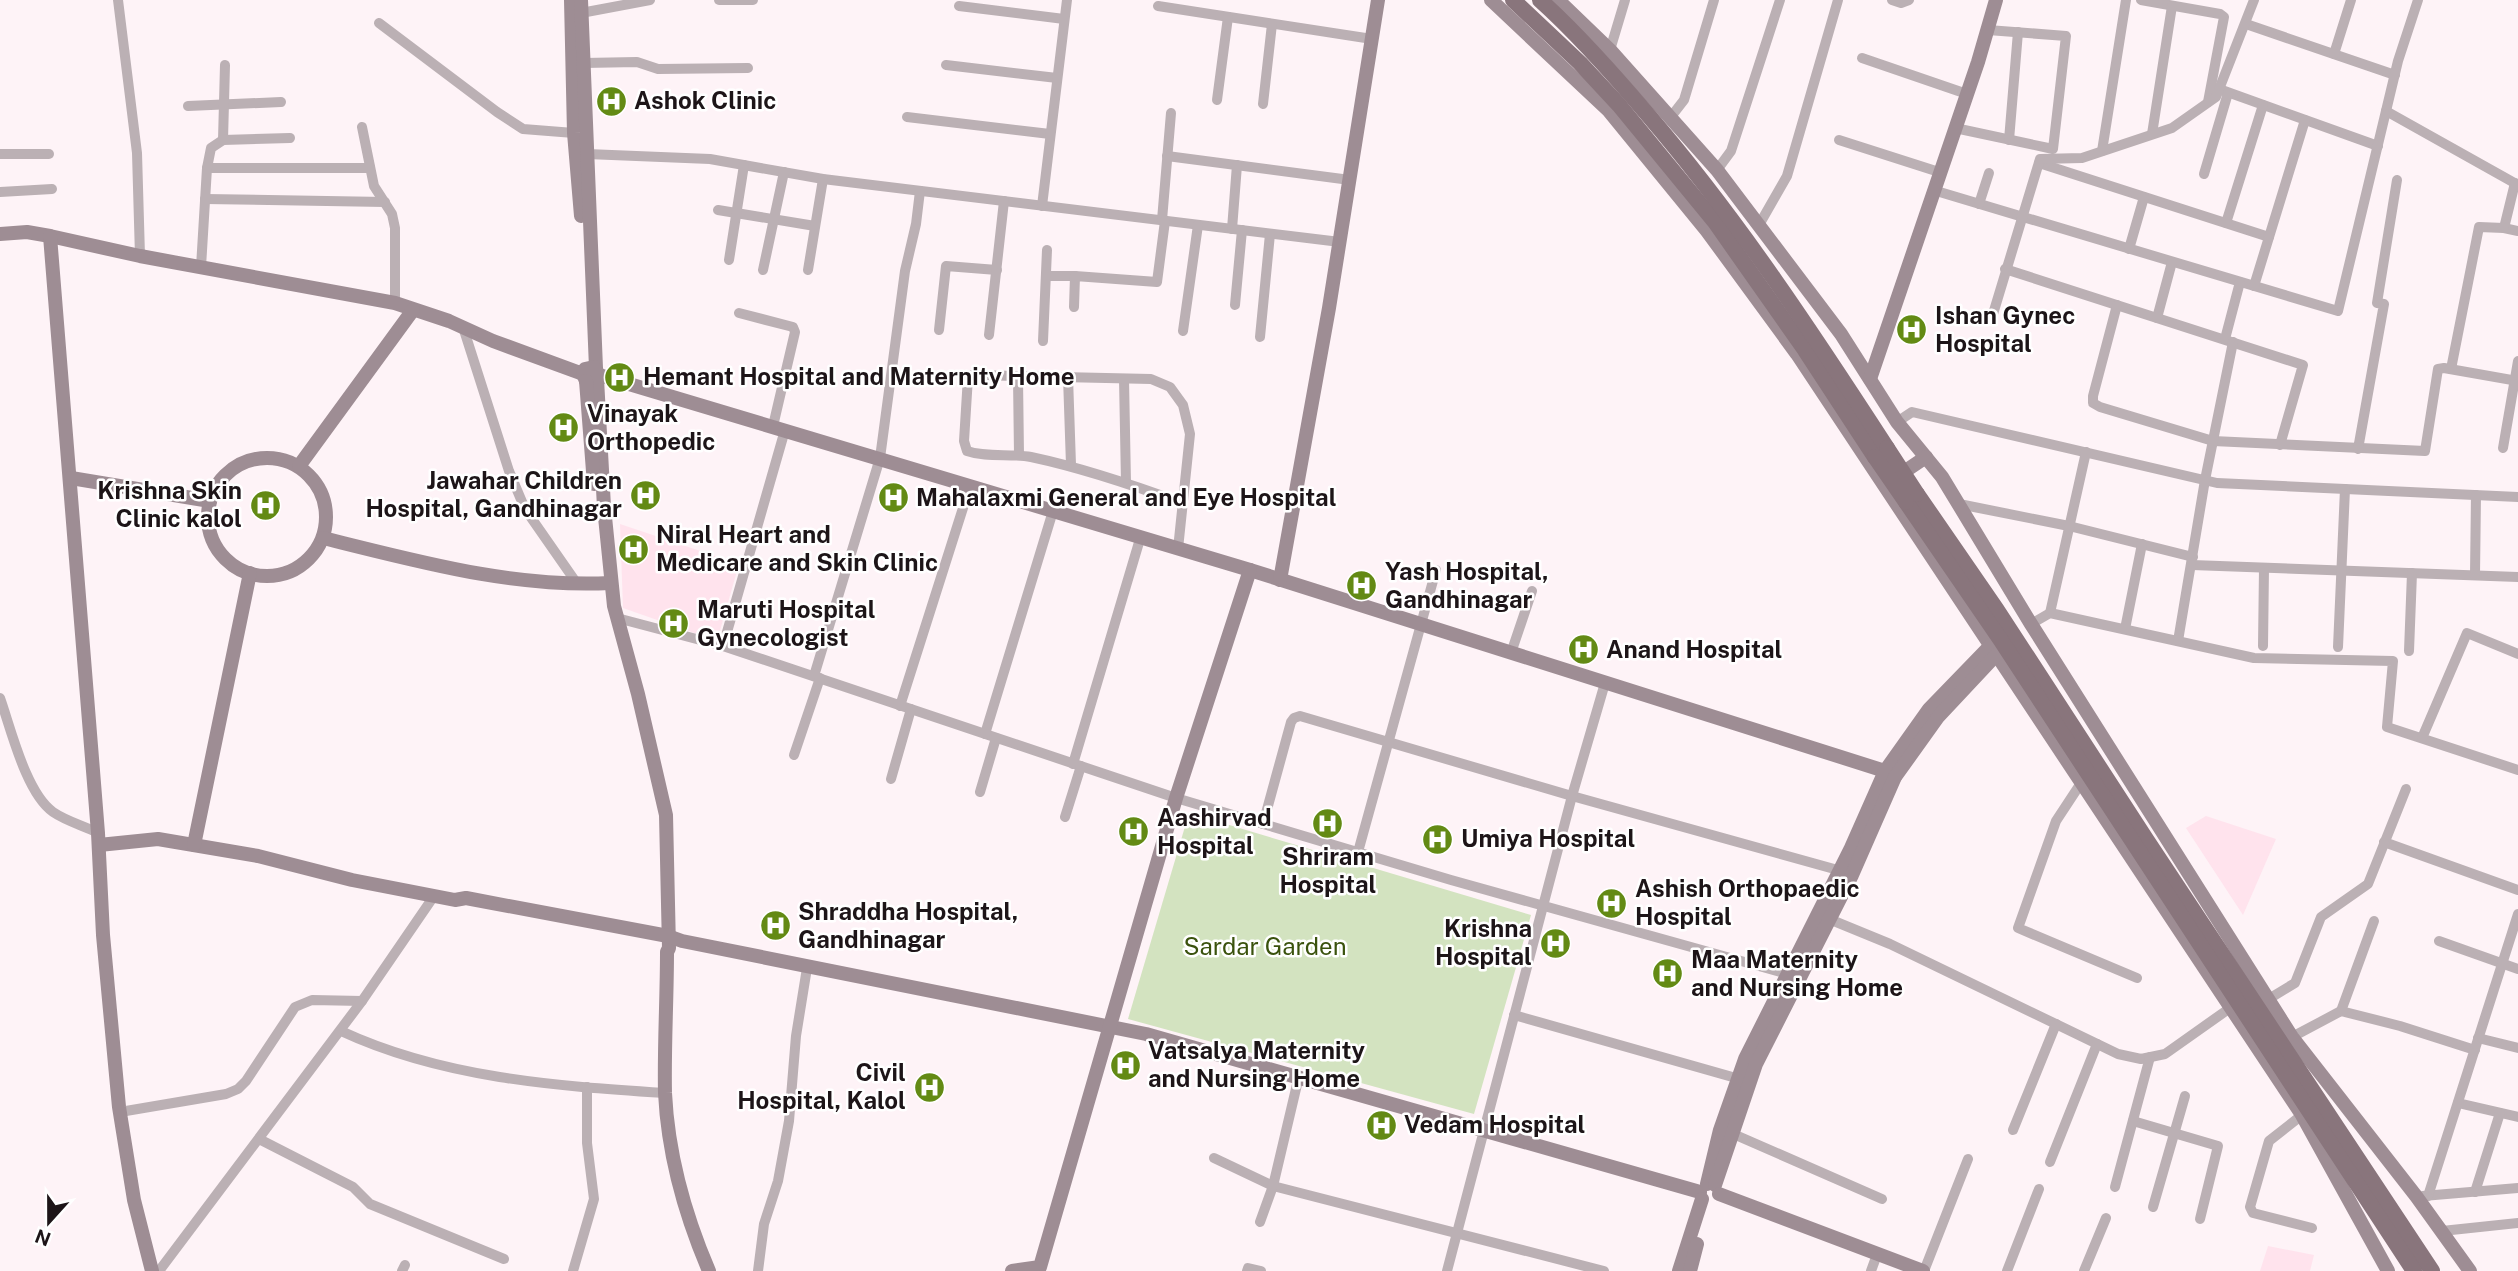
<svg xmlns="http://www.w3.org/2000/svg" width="2518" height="1271" viewBox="0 0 2518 1271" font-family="'Public Sans',sans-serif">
	<rect width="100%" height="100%" fill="#fef3f7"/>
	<g fill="#ffe3ed">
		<polygon points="620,524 739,564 717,641 623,608"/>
		<polygon points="2206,816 2276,839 2243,915 2186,828"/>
		<polygon points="2268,1246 2314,1255 2310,1271 2260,1271"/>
	</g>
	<polygon fill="#d3e3c0" points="1189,813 1531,915 1474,1114 1128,1019"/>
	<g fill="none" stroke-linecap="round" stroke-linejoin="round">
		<g stroke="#bbb0b4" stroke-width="10">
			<polyline points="118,0 137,153 140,256"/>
			<polyline points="719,0 753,0"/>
			<polyline points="1892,0 1901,3 1909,0"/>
			<polyline points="2141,0 2220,14 2224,17 2208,102"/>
			<polyline points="959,6 1064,19"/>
			<polyline points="1158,6 1372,39"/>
			<polyline points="581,13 650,0"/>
			<polyline points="379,23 497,112 523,129 574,133"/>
			<polyline points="2246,24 2395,75"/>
			<polyline points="1610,50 1625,0"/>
			<polyline points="2334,54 2351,0"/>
			<polyline points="1862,58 1967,94"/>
			<polyline points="584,63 637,62 658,69 748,68"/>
			<polyline points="946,65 1057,78"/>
			<polyline points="2219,89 2378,146"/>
			<polyline points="1217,100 1228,17"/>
			<polyline points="1263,104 1272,24"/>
			<polyline points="188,106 281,102"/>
			<polyline points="2386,111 2518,185"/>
			<polyline points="907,117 1050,134"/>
			<polyline points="1670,118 1684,100 1714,0"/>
			<polyline points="362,127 374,186 392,214 395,228 395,303"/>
			<polyline points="1955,128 2053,149 2066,36 1988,30"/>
			<polyline points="2152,134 2172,6"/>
			<polyline points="223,140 225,65"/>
			<polyline points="1839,140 1939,172"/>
			<polyline points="2009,140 2018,32"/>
			<polyline points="2102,151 2126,0"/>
			<polyline points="0,154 49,154"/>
			<polyline points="587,154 710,159 823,179 1340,242"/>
			<polyline points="1167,156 1350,180"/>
			<polyline points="2039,163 2269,237"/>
			<polyline points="207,168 370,168"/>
			<polyline points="1717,170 1731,151 1780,0"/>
			<polyline points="2204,174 2228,93"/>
			<polyline points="2515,183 2504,228 2518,231"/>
			<polyline points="1933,190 2338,311 2398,61 2418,0"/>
			<polyline points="0,192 52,189"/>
			<polyline points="205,199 385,202"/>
			<polyline points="1979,204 1989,173"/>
			<polyline points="1042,206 1067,0"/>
			<polyline points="718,210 815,226"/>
			<polyline points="1162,220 1171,113"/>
			<polyline points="2226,223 2263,105"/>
			<polyline points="1759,225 1787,176 1838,0"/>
			<polyline points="1232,229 1237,165"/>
			<polyline points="2129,249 2144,197"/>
			<polyline points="729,260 744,165"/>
			<polyline points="201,267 207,168 211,148 223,140 290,138"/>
			<polyline points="2005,269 2303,365 2280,445"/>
			<polyline points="763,270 784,172"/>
			<polyline points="808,270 823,179"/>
			<polyline points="1046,276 1075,276"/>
			<polyline points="2254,286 2305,120"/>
			<polyline points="1235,305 1242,230"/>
			<polyline points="2117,305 2093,396 2093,403 2100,407 2213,441 2425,451 2438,369 2444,368 2518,381"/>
			<polyline points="1074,307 1075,276 1157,282 1165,221"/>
			<polyline points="739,313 793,327 795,332 773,426"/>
			<polyline points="1993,314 2040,159 2082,158 2172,128 2216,97 2254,0"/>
			<polyline points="2157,318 2172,262"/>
			<polyline points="463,327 509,471 525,509 578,585"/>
			<polyline points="939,330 946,266 997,270"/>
			<polyline points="1183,331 1198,225"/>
			<polyline points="989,335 1004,201"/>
			<polyline points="1260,337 1270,234"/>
			<polyline points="2225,339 2240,282"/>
			<polyline points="1043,341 1047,250"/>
			<polyline points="2451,369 2479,227 2504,228"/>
			<polyline points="1068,377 1071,465"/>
			<polyline points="1018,378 1019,455"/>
			<polyline points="1124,379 1126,483"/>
			<polyline points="1897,422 1912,412 2217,483 2518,497"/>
			<polyline points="2503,448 2518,361"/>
			<polyline points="2358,449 2384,304 2377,303 2397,180"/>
			<polyline points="1959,504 2069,526 2193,557"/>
			<path d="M 1178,549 L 1190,434 L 1183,405 L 1170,387 L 1151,379 L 972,375 L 968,377 L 964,441 L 967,451 C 987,458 1010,453 1031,457 C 1083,468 1133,485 1182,503"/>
			<polyline points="2192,565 2518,577"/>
			<polyline points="2475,575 2476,495"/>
			<polyline points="2050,613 2086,452"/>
			<polyline points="617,618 723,646 1176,798 1451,880 1791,975"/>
			<polyline points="2031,624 2050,613 2254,658 2393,661 2387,727 2518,770"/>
			<polyline points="2125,629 2142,544"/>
			<polyline points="2178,641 2205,480 2233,342"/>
			<polyline points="723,646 785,430"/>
			<polyline points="2263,646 2264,568"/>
			<polyline points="2338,647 2345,489"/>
			<polyline points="2409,651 2412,573"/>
			<polyline points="1511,653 1532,591"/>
			<polyline points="814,676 880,458 905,271 916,224 920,191"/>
			<path d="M 0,698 C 11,729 26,793 53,812 C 66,821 84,826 98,833"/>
			<polyline points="900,706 970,486"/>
			<polyline points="985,734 1053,511"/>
			<polyline points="2422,738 2467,633 2518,654"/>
			<polyline points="794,755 820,678"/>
			<polyline points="1073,764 1140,539"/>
			<polyline points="891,779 911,709"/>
			<polyline points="2081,783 2056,821 2018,928 2137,978"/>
			<polyline points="980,792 996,738"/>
			<polyline points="1065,817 1081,766"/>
			<polyline points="1263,824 1291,722 1294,718 1300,716 1572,796 1845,872"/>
			<polyline points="2384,842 2518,890"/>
			<polyline points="1358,852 1436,570"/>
			<polyline points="1829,919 1890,944 2118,1054 2141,1059 2165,1054 2230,1008"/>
			<polyline points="2439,941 2518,969"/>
			<polyline points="2267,1000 2295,983 2321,917 2368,884 2406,789"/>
			<polyline points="2341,1011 2374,921"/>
			<polyline points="1514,1015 1743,1080"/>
			<path d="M 341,1031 C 442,1078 555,1086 665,1093"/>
			<polyline points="2292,1037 2341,1011 2400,1026 2475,1050"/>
			<polyline points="2478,1038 2518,1048"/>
			<polyline points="2458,1103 2518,1117"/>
			<polyline points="120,1112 226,1094 238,1089 246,1081 295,1007 312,1000 362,1001"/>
			<polyline points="2302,1115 2269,1141 2250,1207 2253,1213 2312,1228"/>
			<polyline points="2133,1121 2218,1146 2200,1219"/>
			<polyline points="2013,1130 2056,1024"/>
			<polyline points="1731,1133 1882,1199"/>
			<polyline points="259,1139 353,1187 370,1204 504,1259"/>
			<polyline points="1214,1158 1273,1186 1604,1271"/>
			<polyline points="2050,1162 2097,1044"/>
			<polyline points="2115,1187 2150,1057"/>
			<polyline points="2475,1192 2500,1113"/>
			<polyline points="2423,1196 2518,1188"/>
			<polyline points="2428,1196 2518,914"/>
			<polyline points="2153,1207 2185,1096"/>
			<polyline points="1260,1222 1273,1186 1299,1076"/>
			<polyline points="2442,1231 2518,1223"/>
			<polyline points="159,1271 362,1001 434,896"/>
			<polyline points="402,1271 405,1265"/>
			<polyline points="573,1271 594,1199 587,1143 587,1087"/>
			<polyline points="758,1271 764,1224 778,1181 789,1121 796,1036 807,968"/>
			<polyline points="1247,1271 1248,1268 1261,1271"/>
			<polyline points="1447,1271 1572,796 1605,683"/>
			<polyline points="1871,1271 1875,1260"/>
			<polyline points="1924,1271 1968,1159"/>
			<polyline points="2007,1271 2039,1189"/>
			<polyline points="2084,1271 2106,1218"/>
		</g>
		<g stroke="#9e8d94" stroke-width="14">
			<polyline points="571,0 574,133 581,216"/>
			<polyline points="581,0 596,368"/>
			<polyline points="1491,0 1609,111 1707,231 1797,354 2302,1115 2388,1271"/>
			<polyline points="1558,0 1610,50 1717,170 1841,334 1897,422 1942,477 2031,624 2292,1037 2416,1196 2470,1271"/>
			<polyline points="0,234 27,232 50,236 140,256 395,303 449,321 493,341 583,374"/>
			<polyline points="50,236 98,833 103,935 119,1107 134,1200 152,1271"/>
			<polyline points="599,375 1250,570 1885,771 1895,777"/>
			<path d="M 597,379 L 591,382 L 586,381 L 583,374 L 585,369 L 594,367 L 599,375 L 597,379 L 604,507 L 614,606 L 638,694 L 666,815 L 669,948 L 667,952 C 667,999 664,1047 665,1093 C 668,1154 685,1215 709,1271"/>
			<polyline points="1870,379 1978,62 1996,0"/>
			<polyline points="586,381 594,484"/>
			<circle cx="267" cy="517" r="59"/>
			<polyline points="299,466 413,310"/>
			<polyline points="71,478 210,501"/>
			<polyline points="1895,478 1926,457"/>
			<path d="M 323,538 C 417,561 512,588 610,583"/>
			<polyline points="1280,580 1329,308 1378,0"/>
			<polyline points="99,845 158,839 258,856 352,880 455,900 466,898 668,936 682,941 1146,1034 1700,1192"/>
			<polyline points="194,845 250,573"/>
			<polyline points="1707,1184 1720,1130 1745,1059 1850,850 1885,771 1929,709 1991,645"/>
			<polyline points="1715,1185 1756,1064 1852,875 1895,777 1938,717 1997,654"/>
			<polyline points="1719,1194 1923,1271"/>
			<polyline points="1012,1271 1040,1267 1176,798 1250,570"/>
			<polyline points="1679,1271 1702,1199"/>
			<polyline points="1690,1271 1697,1244"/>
		</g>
		<g stroke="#89757c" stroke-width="16">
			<polyline points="1513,0 1580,63 1619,105 1715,222 1805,350 1875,457"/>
			<path d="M 1540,0 C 1579,35 1615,76 1649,116 C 1738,220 1813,334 1887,448"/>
			<polyline points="1917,494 1997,610 2146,839 2432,1271"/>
			<polyline points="1906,502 2000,639 2414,1271"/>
		</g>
		<g stroke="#89757c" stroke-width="16">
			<polyline points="1887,448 1917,494"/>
			<polyline points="1875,457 1906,502"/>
		</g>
	</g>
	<defs>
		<symbol id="hospital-disc" viewBox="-11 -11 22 22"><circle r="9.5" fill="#638a14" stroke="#fff"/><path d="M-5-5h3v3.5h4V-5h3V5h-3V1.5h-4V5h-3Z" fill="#fff"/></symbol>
	</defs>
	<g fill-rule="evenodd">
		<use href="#hospital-disc" x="594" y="84" width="35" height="35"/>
		<use href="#hospital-disc" x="1894" y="312" width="35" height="35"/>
		<use href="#hospital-disc" x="602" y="360" width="35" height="35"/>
		<use href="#hospital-disc" x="546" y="410" width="35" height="35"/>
		<use href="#hospital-disc" x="628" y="478" width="35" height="35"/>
		<use href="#hospital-disc" x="876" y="480" width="35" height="35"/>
		<use href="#hospital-disc" x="248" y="488" width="35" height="35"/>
		<use href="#hospital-disc" x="616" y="532" width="35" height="35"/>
		<use href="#hospital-disc" x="1344" y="568" width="35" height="35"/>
		<use href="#hospital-disc" x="656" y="606" width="35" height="35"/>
		<use href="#hospital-disc" x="1566" y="632" width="35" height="35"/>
		<use href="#hospital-disc" x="1310" y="806" width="35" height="35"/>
		<use href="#hospital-disc" x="1116" y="814" width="35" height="35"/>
		<use href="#hospital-disc" x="1420" y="822" width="35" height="35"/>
		<use href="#hospital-disc" x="1594" y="886" width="35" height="35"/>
		<use href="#hospital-disc" x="758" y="908" width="35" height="35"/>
		<use href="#hospital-disc" x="1538" y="926" width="35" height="35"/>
		<use href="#hospital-disc" x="1650" y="956" width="35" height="35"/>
		<use href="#hospital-disc" x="1108" y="1048" width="35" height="35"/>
		<use href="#hospital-disc" x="912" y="1070" width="35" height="35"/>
		<use href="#hospital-disc" x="1364" y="1108" width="35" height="35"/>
	</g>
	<g text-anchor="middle" stroke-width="5" stroke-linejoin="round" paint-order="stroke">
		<g font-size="24" font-weight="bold" fill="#1d1518" stroke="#fff" text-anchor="start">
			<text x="634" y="109">Ashok Clinic</text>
			<text x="1935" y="324">Ishan Gynec<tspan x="1935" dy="28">Hospital</tspan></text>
			<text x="643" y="385">Hemant Hospital and Maternity Home</text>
			<text x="587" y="422">Vinayak<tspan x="587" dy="28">Orthopedic</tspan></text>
			<text x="622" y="489" text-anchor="end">Jawahar Children<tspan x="622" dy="28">Hospital, Gandhinagar</tspan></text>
			<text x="242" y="499" text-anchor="end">Krishna Skin<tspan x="242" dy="28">Clinic kalol</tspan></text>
			<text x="916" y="506">Mahalaxmi General and Eye Hospital</text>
			<text x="656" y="543">Niral Heart and<tspan x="656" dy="28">Medicare and Skin Clinic</tspan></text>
			<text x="1385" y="580">Yash Hospital,<tspan x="1385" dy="28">Gandhinagar</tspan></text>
			<text x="697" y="618">Maruti Hospital<tspan x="697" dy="28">Gynecologist</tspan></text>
			<text x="1606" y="658">Anand Hospital</text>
			<text x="1157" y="826">Aashirvad<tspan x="1157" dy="28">Hospital</tspan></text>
			<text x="1461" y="847">Umiya Hospital</text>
			<text x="1328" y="865" text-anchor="middle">Shriram<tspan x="1328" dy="28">Hospital</tspan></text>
			<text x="1635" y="897">Ashish Orthopaedic<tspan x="1635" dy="28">Hospital</tspan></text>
			<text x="798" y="920">Shraddha Hospital,<tspan x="798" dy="28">Gandhinagar</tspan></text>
			<text x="1532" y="937" text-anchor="end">Krishna<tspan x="1532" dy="28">Hospital</tspan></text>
			<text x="1691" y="968">Maa Maternity<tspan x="1691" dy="28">and Nursing Home</tspan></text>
			<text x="1148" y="1059">Vatsalya Maternity<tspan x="1148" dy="28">and Nursing Home</tspan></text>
			<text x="906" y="1081" text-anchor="end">Civil<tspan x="906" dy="28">Hospital, Kalol</tspan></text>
			<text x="1404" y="1133">Vedam Hospital</text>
		</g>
		<g font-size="24" fill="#3a520d" stroke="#fff">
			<text x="1265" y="955">Sardar Garden</text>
		</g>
	</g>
	<g transform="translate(49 1222) rotate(201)" stroke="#ffffff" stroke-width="5" paint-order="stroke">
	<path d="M0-5L12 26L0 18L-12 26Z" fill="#1d1518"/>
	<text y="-10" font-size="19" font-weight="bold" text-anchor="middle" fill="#1d1518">N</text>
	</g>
</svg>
